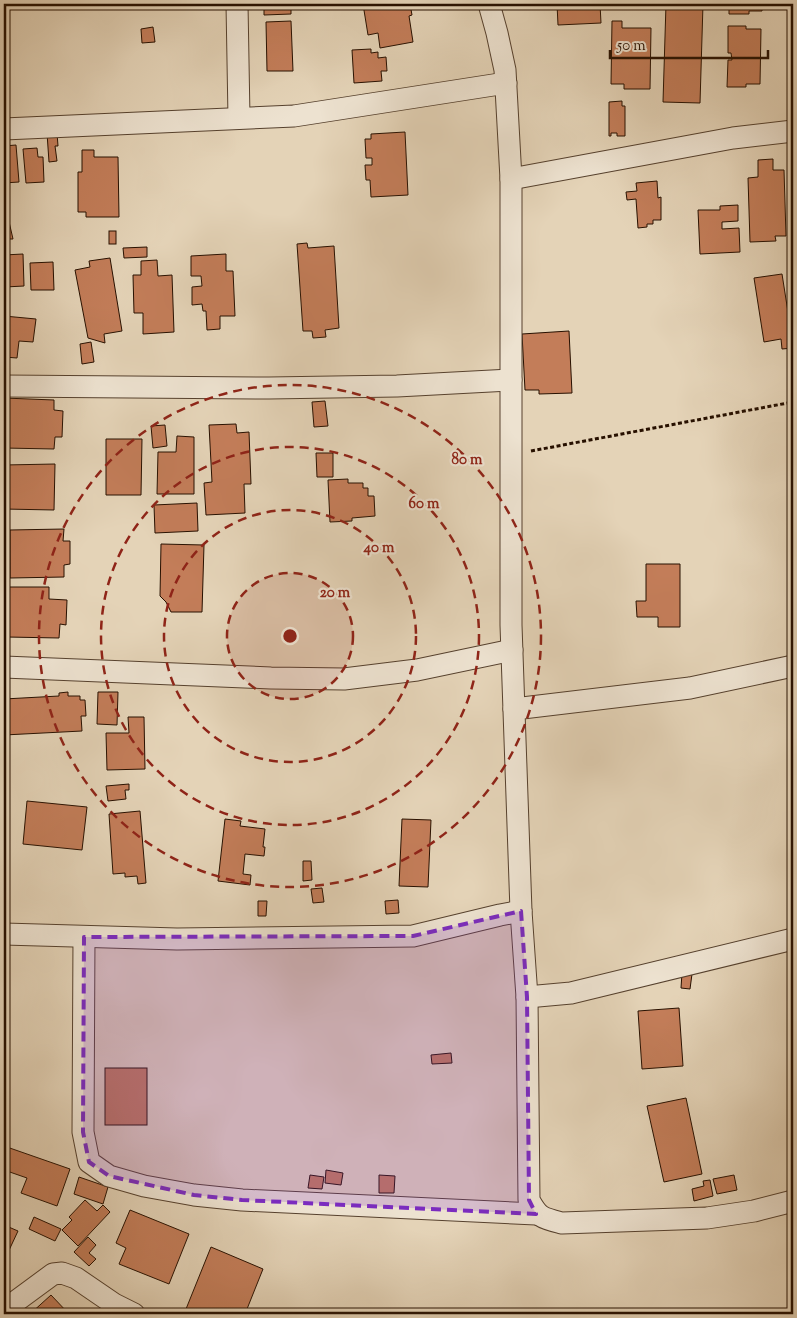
<svg xmlns="http://www.w3.org/2000/svg" width="797" height="1318" viewBox="0 0 797 1318" font-family="'Sorts Mill Goudy',serif">
	<rect width="100%" height="100%" fill="#e4d3b7"/>
	<filter id="stains"><feTurbulence type="fractalNoise" baseFrequency=".004" numOctaves="4"/><feColorMatrix values="0 0 0 0 .2 0 0 0 0 .09 0 0 0 0 .02 0 0 0 .5 -.17"/></filter>
	<radialGradient id="worn" r=".72"><stop offset=".6" stop-color="#630" stop-opacity="0"/><stop offset="1" stop-color="#630" stop-opacity=".3"/></radialGradient>
	<g fill="#c37d59" stroke="#271000">
		<polygon points="264,4 291,4 291,14 264,15"/>
		<polygon points="363,4 410,4 412,15 409,16 413,42 380,48 378,33 368,35"/>
		<polygon points="557,4 600,4 601,23 558,25"/>
		<polygon points="666,4 703,4 700,103 663,102"/>
		<polygon points="729,4 764,4 763,8 762,8 762,11 749,11 749,14 729,14"/>
		<polygon points="291,21 293,71 267,71 266,22"/>
		<polygon points="612,21 622,21 622,28 651,28 650,89 624,89 624,84 611,84"/>
		<polygon points="728,26 746,26 746,29 761,29 760,84 746,84 746,87 727,87 728,60 732,60 731,53 728,53"/>
		<polygon points="153,27 155,42 142,43 141,29"/>
		<polygon points="371,49 371,53 378,52 378,58 386,57 387,71 381,71 382,81 354,83 352,50"/>
		<polygon points="622,101 622,106 625,106 625,136 617,136 617,133 611,133 611,136 609,136 609,102"/>
		<polygon points="405,132 408,195 371,197 370,180 366,180 365,165 372,165 372,158 366,158 365,139 371,139 371,134"/>
		<polygon points="47,133 57,133 58,146 55,146 57,161 49,162"/>
		<polygon points="16,145 19,182 4,183 4,146"/>
		<polygon points="37,148 38,157 43,157 44,182 26,183 23,149"/>
		<polygon points="82,150 94,150 94,157 118,157 119,217 86,217 86,212 78,212 78,172 82,172"/>
		<polygon points="773,159 773,170 784,170 786,236 775,236 776,241 750,242 748,178 758,177 758,160"/>
		<polygon points="657,181 658,198 661,197 661,220 653,220 653,224 647,224 647,227 638,228 636,199 627,200 626,192 637,191 636,183"/>
		<polygon points="4,200 13,239 4,239"/>
		<polygon points="738,205 738,221 722,222 722,229 739,228 740,252 700,254 698,210 720,210 720,206"/>
		<rect x="109" y="231" width="7" height="13"/>
		<polygon points="307,243 308,248 334,246 339,328 325,330 326,337 313,338 312,331 303,331 297,244"/>
		<polygon points="147,247 147,257 124,258 123,248"/>
		<polygon points="23,254 24,286 5,287 4,255"/>
		<polygon points="226,254 226,271 233,271 235,316 220,316 220,329 207,330 206,311 203,311 202,304 192,305 192,287 202,286 201,276 191,276 191,256"/>
		<polygon points="110,258 122,331 104,334 105,343 88,338 75,270 90,267 89,261"/>
		<polygon points="157,260 158,276 172,275 174,332 143,334 143,313 134,313 133,275 141,275 141,261"/>
		<polygon points="53,262 54,290 31,290 30,263"/>
		<polygon points="782,274 793,344 793,348 782,349 781,339 764,342 754,278"/>
		<polygon points="4,316 36,319 33,342 19,341 17,358 4,357"/>
		<polygon points="569,331 572,393 539,394 539,390 525,390 522,334"/>
		<polygon points="91,342 94,362 82,364 80,344"/>
		<polygon points="4,398 54,400 54,410 63,411 62,437 55,437 54,449 4,448"/>
		<polygon points="325,401 328,426 314,427 312,402"/>
		<polygon points="236,424 237,433 249,432 251,484 244,484 245,513 206,515 204,483 212,482 209,425"/>
		<polygon points="165,425 167,446 153,448 151,426"/>
		<polygon points="177,436 194,437 194,494 157,494 158,452 176,452"/>
		<polygon points="106,439 142,439 141,495 106,495"/>
		<polygon points="316,453 333,453 333,477 317,477"/>
		<polygon points="55,464 54,510 4,509 4,496 7,496 7,476 4,476 4,465"/>
		<polygon points="348,479 348,483 363,483 363,488 368,488 368,496 374,496 375,516 352,518 352,521 330,522 328,480"/>
		<polygon points="197,503 198,531 155,533 154,505"/>
		<polygon points="64,529 63,541 70,541 70,564 64,565 64,577 10,578 10,530"/>
		<polygon points="161,544 204,545 202,612 171,612 166,602 160,596"/>
		<polygon points="646,564 680,564 680,627 658,627 658,617 637,617 636,601 646,601"/>
		<polygon points="9,587 49,587 49,599 67,600 66,625 60,624 59,638 7,637"/>
		<polygon points="68,692 68,696 80,696 80,700 85,700 86,716 81,716 82,731 4,735 4,699 59,696 59,693"/>
		<polygon points="98,692 118,692 117,725 97,724"/>
		<polygon points="128,717 144,717 145,769 107,770 106,733 129,733"/>
		<polygon points="129,784 129,790 125,790 126,799 108,801 106,786"/>
		<polygon points="27,801 87,807 82,850 23,844"/>
		<polygon points="140,811 146,883 138,884 137,876 125,877 125,873 113,874 109,814"/>
		<polygon points="225,819 241,821 240,826 265,829 263,847 265,847 264,856 245,854 243,874 251,875 250,885 218,881"/>
		<polygon points="402,819 431,820 428,887 399,886"/>
		<polygon points="303,861 311,861 312,880 303,881"/>
		<polygon points="322,888 324,902 313,903 311,889"/>
		<polygon points="398,900 399,913 386,914 385,901"/>
		<polygon points="258,901 267,901 266,916 258,916"/>
		<polygon points="682,973 692,974 690,989 681,988"/>
		<polygon points="679,1008 683,1066 642,1069 638,1011"/>
		<polygon points="451,1053 452,1063 432,1064 431,1055"/>
		<rect x="105" y="1068" width="42" height="57"/>
		<polygon points="686,1098 702,1174 664,1182 647,1106"/>
		<polygon points="4,1146 70,1169 57,1206 21,1193 27,1178 4,1170"/>
		<polygon points="326,1170 343,1173 341,1185 325,1183"/>
		<polygon points="310,1175 324,1177 322,1189 308,1188"/>
		<polygon points="379,1175 395,1176 394,1193 379,1193"/>
		<polygon points="734,1175 737,1190 717,1194 713,1179"/>
		<polygon points="79,1177 108,1187 103,1204 74,1194"/>
		<polygon points="710,1180 713,1196 694,1201 692,1189 704,1186 703,1181"/>
		<polygon points="85,1200 97,1211 103,1205 110,1212 78,1246 62,1230 72,1220 69,1217"/>
		<polygon points="130,1210 189,1234 169,1284 119,1264 126,1248 116,1243"/>
		<polygon points="34,1217 61,1229 55,1241 29,1229"/>
		<polygon points="4,1225 18,1231 4,1261"/>
		<polygon points="88,1237 96,1245 89,1253 96,1259 89,1266 74,1252"/>
		<polygon points="211,1247 263,1269 245,1314 199,1314 186,1309"/>
		<polygon points="51,1295 69,1314 30,1314"/>
	</g>
	<g fill="none" stroke-linecap="round" stroke-linejoin="round">
		<defs>
			<g id="minor">
				<polyline points="237,4 239,118"/>
				<path d="M 489,4 L 497,33 L 505,70 L 511,179 L 511,625 L 521,911 L 527,997 L 529,1200 C 539,1218 542,1218 562,1223 L 707,1218 L 754,1211 L 793,1201"/>
				<polyline points="4,129 294,116 506,83"/>
				<polyline points="511,179 733,138 793,131"/>
				<polyline points="4,386 269,388 397,386 511,380"/>
				<polyline points="4,667 271,678 344,679 417,670 512,650"/>
				<polyline points="514,709 690,688 793,666"/>
				<polyline points="4,934 177,939 413,936 500,915 521,911"/>
				<polyline points="84,937 83,1132 89,1162 109,1176 144,1186 194,1195 242,1200 536,1214"/>
				<polyline points="527,997 571,993 793,939"/>
				<polyline points="4,1310 53,1274 62,1273 76,1278 114,1304 134,1314"/>
			</g>
		</defs>
		<use href="#minor" stroke="#56412e" stroke-width="23"/>
		<polyline stroke="#271000" stroke-width="3" stroke-dasharray="4 2.5" stroke-linecap="butt" points="531,451 793,402"/>
		<use href="#minor" stroke="#ede2d0" stroke-width="21"/>
	</g>
	<path fill="#7b2cbf" fill-opacity="0.2" stroke="#7b2cbf" stroke-width="4" stroke-dasharray="10 6" stroke-linejoin="round" d="M 521,911 L 527,997 L 529,1200 L 536,1214 L 242,1200 L 194,1195 L 109,1176 L 89,1162 L 83,1132 L 84,937 L 413,936 Z"/>
	<circle cx="290" cy="636" r="63" fill="#8f2418" fill-opacity=".12"/>
	<g fill="none" stroke="#8f2418" stroke-width="2.5" stroke-dasharray="9 6">
		<circle cx="290" cy="636" r="63"/>
		<circle cx="290" cy="636" r="126"/>
		<circle cx="290" cy="636" r="189"/>
		<circle cx="290" cy="636" r="251"/>
	</g>
	<circle cx="290" cy="636" r="8" fill="#8f2418" stroke="#ede2d0" stroke-width="2.5"/>
	<g font-size="15" text-anchor="middle" font-weight="bold" fill="#8f2418" stroke="#ede2d0" stroke-width="4.5" stroke-linejoin="round" paint-order="stroke">
		<text x="467" y="464">80 m</text>
		<text x="424" y="508">60 m</text>
		<text x="379" y="552">40 m</text>
		<text x="335" y="597">20 m</text>
	</g>
	<rect width="797" height="1318" fill="none" stroke="#e4d3b7" stroke-width="20"/>
	<rect x="5" y="5" width="787" height="1308" fill="none" stroke="#271000" stroke-width="2.5"/>
	<rect x="10" y="10" width="777" height="1298" fill="none" stroke="#271000"/>
	<path d="M610 50v8h158v-8" fill="none" stroke="#271000" stroke-width="2.5"/>
	<text x="617" y="50" font-size="15" fill="#271000" stroke="#ede2d0" stroke-width="4" paint-order="stroke">50 m</text>
	<rect width="100%" height="100%" filter="url(#stains)"/>
	<rect width="100%" height="100%" fill="url(#worn)"/>
</svg>
